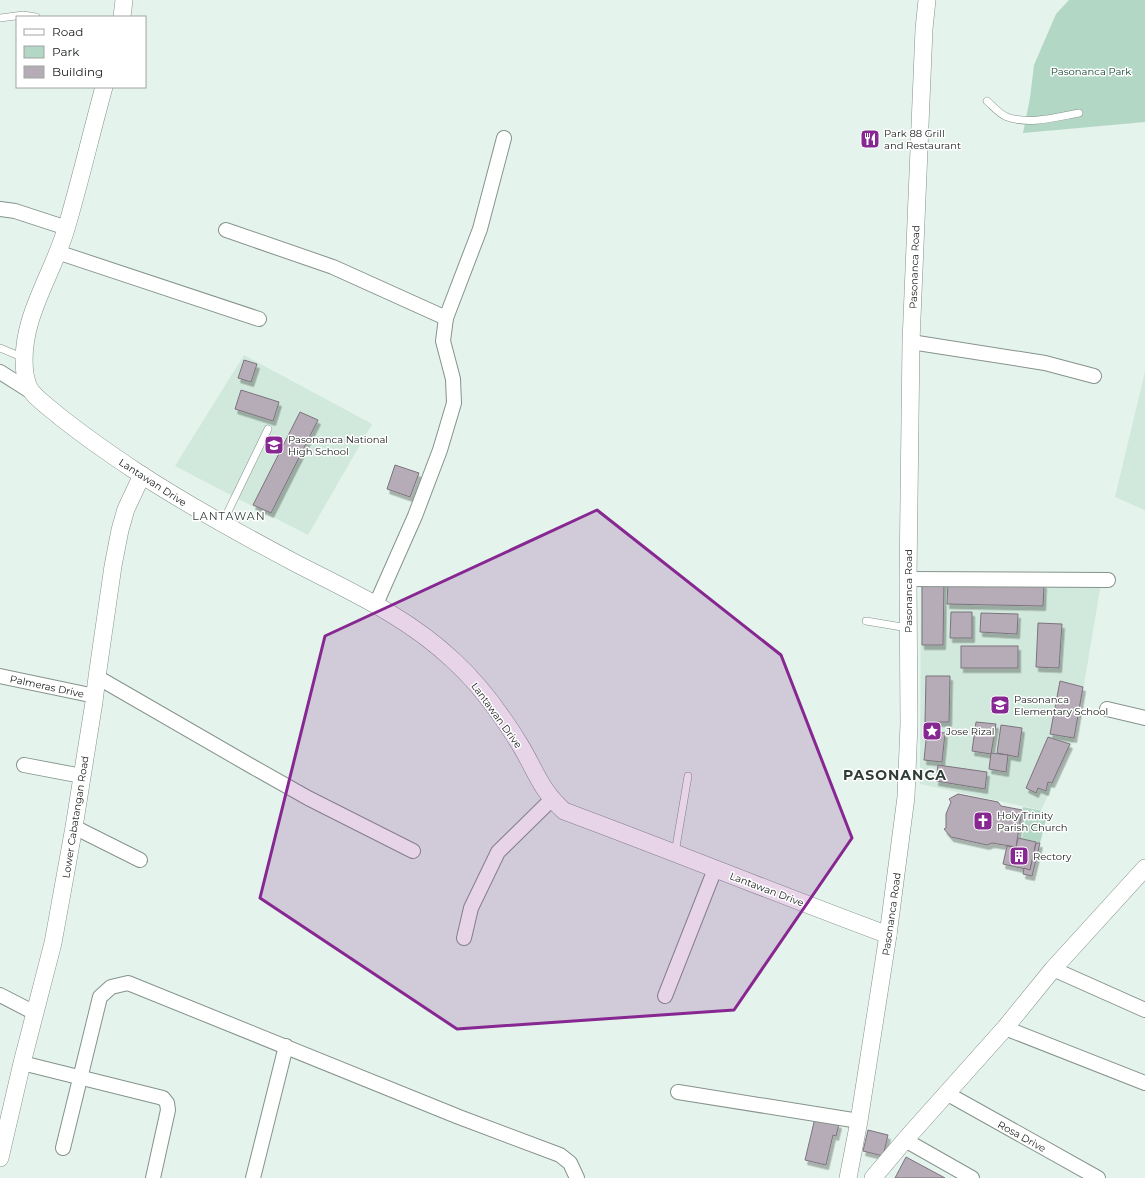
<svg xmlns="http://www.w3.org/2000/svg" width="1145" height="1178" viewBox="0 0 1145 1178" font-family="Montserrat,sans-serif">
	<defs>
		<filter id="shadow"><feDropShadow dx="2.5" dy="4.5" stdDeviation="0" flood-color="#0004"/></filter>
	</defs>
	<rect width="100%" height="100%" fill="#e4f3eb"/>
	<g fill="#d1e8dc">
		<polygon points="244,355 372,424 308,535 175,466"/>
		<polygon points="1145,372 1145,510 1115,497"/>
		<polygon points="921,579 1101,583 1075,738 1041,810 920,784"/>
	</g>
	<g fill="#b2d7c5">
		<polygon points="1069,0 1145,0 1145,122 1023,133 1030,98 1034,65 1056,14"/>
		<polygon points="1023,807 1048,812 1040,843 1022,839 1026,816 1022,815"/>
	</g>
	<g fill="#b6acb7" stroke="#7c737d" filter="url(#shadow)">
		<polygon points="244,360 257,364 251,382 238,378"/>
		<polygon points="241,390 279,402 273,421 235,409"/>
		<polygon points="300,412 318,420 271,513 253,505"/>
		<polygon points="395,465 419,473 410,497 387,489"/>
		<polygon points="922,581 944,581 943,645 922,645"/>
		<polygon points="948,582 1044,584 1043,606 947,604"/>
		<polygon points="951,612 972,612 972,638 950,638"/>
		<polygon points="981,613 1018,614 1017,634 980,632"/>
		<polygon points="1038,623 1062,624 1059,668 1036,667"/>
		<rect x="961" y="646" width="57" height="22"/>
		<polygon points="926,676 950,676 949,722 925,722"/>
		<polygon points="1060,681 1083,687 1074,738 1050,734"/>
		<polygon points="976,722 996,724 991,754 972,751"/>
		<polygon points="1001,725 1022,728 1018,757 997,753"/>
		<polygon points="927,731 945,733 942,762 924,760"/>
		<polygon points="1048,737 1070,744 1052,783 1048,782 1046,791 1038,788 1036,793 1026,788"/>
		<polygon points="991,753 1008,755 1006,772 989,769"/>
		<polygon points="938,765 987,772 985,789 936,781"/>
		<polygon points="958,794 998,802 1001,806 1022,810 1016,847 992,843 987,845 951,837 944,829 946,828 946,814 951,802 949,799"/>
		<polygon points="1018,838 1036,842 1030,870 1003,864 1007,846 1016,848"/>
		<polygon points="1036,843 1040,843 1032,876 1023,874 1024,868 1030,870"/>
		<polygon points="815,1118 839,1124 836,1136 833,1135 826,1165 805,1160"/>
		<polygon points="868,1130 888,1135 883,1156 863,1151"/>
		<polygon points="906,1157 945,1178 895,1178"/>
	</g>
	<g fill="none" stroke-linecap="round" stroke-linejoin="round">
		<defs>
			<g id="service">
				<polyline points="0,18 23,15 36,17"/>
				<path d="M 987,101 C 993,106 999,114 1007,117 C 1030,125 1056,117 1079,113"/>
				<polyline points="0,348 24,358"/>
				<polyline points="222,524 268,429"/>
				<polyline points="866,621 908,628"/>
				<polyline points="675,853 688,776"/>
			</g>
			<g id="minor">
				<polyline points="0,209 15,211 67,228"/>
				<polyline points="226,230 333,267 446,318"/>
				<polyline points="57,252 259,319"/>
				<polyline points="911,342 1045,363 1094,376"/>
				<polyline points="0,372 30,391"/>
				<polyline points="908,579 1108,580"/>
				<polyline points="376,604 415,516 440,450 454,403 453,379 443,341 446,318 480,229 504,138"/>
				<polyline points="0,676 95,696"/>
				<polyline points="97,677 253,767 308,798 413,851"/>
				<polyline points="1107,709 1145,718"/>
				<polyline points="24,765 82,776"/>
				<polyline points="74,827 140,860"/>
				<polyline points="464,938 471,908 498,852 551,800"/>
				<polyline points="1053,969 1145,1010"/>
				<polyline points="0,995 35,1013"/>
				<polyline points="665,996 715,869"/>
				<polyline points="1005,1028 1145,1083"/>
				<polyline points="22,1063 163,1098 167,1103 168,1110 153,1178"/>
				<polyline points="678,1092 859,1121"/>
				<polyline points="946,1093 1098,1178"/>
				<polyline points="905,1140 972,1178"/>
				<polyline points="63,1148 100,997 111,987 128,983 459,1117 560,1155 570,1163 577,1178"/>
				<polyline points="253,1178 286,1046"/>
			</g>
			<g id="tertiary">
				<polyline points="122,17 124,0"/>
				<path d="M 104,87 C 91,134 80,182 66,229 C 52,277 18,321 25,374 C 26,379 28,388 32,392 C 39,401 50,408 59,416 C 84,436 110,454 137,472 C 189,506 244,536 299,565 C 354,593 409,618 454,661 C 480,685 504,718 522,748 C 537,774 541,790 564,811 C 672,851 780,895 888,935"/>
				<polyline points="0,1158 22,1063 53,943 74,827 94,702 97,677 113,566 120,530 126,509 142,475"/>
				<polyline points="848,1178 859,1121 888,935 906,797 909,724 908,579 911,342 924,29 927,0"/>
				<polyline points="873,1178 905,1140 1005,1028 1053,969 1145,868"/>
			</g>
		</defs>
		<use href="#service" stroke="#85938c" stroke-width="8"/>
		<use href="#minor" stroke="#85938c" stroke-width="16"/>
		<use href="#tertiary" stroke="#85938c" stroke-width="18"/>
		<use href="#service" stroke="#fff" stroke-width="7"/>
		<use href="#minor" stroke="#fff" stroke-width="14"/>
		<use href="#tertiary" stroke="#fff" stroke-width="17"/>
	</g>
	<path fill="#872791" fill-opacity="0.2" stroke="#872791" stroke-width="3" stroke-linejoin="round" d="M 597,510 L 781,655 L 852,838 L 734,1010 L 457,1029 L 260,898 L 325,636 Z"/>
	<defs>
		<symbol id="restaurant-square" viewBox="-11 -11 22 22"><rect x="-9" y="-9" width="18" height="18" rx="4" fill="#872791" stroke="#fff"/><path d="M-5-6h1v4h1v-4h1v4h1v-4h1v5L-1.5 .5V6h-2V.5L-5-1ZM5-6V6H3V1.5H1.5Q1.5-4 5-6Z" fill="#fff"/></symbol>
		<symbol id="school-square" viewBox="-11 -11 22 22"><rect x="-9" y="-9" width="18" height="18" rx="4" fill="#872791" stroke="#fff"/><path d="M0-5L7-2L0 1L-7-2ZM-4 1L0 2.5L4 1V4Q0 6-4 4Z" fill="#fff"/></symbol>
		<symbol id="sight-square" viewBox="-11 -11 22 22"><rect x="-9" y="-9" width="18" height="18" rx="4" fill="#872791" stroke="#fff"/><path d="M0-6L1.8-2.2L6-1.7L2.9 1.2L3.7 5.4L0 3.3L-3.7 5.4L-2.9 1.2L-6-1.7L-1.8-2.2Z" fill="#fff"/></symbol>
		<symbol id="church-square" viewBox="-11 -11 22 22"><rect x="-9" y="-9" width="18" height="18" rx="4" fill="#872791" stroke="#fff"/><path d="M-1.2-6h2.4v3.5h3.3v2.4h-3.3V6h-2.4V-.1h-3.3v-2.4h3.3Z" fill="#fff"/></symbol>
		<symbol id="building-square" viewBox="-11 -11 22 22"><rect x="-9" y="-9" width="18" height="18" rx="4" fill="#872791" stroke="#fff"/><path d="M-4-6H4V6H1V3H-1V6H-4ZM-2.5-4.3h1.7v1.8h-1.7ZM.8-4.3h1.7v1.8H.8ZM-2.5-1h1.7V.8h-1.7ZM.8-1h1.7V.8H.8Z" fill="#fff"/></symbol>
	</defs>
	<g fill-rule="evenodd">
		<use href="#restaurant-square" x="859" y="128" width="22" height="22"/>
		<use href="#school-square" x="263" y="434" width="22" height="22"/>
		<use href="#school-square" x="989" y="694" width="22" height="22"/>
		<use href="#sight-square" x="921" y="720" width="22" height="22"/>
		<use href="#church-square" x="972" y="810" width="22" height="22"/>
		<use href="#building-square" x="1008" y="845" width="22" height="22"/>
	</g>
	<g text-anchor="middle" stroke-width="3" stroke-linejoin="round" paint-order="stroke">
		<g font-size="10" fill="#124331" stroke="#fff">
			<text x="1091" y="75">Pasonanca Park</text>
		</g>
		<g font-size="10" fill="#171c19" stroke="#fff" text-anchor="start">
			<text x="884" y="137">Park 88 Grill<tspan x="884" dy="12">and Restaurant</tspan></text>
			<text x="288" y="443">Pasonanca National<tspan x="288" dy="12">High School</tspan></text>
			<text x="1014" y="703">Pasonanca<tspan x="1014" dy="12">Elementary School</tspan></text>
			<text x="946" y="735">Jose Rizal</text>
			<text x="997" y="819">Holy Trinity<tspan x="997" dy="12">Parish Church</tspan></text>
			<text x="1033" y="860">Rectory</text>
		</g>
		<g font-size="10" fill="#171c19" stroke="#fff">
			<text transform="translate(914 267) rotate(-88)" y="4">Pasonanca Road</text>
			<text transform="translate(153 482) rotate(33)" y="4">Lantawan Drive</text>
			<text transform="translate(908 591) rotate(-90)" y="4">Pasonanca Road</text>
			<text transform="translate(47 686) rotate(12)" y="4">Palmeras Drive</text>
			<text transform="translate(497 715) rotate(54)" y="4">Lantawan Drive</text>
			<text transform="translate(75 817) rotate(-81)" y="4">Lower Cabatangan Road</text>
			<text transform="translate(767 889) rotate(21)" y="4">Lantawan Drive</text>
			<text transform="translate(891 914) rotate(-82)" y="4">Pasonanca Road</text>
			<text transform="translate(1022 1136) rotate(29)" y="4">Rosa Drive</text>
		</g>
		<g font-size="11" letter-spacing="1" fill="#303c36" stroke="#fff">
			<text x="229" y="520">LANTAWAN</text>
		</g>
		<g font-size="14" font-weight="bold" letter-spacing="1" fill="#303c36" stroke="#fff">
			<text x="895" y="780">PASONANCA</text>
		</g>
	</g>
	<rect x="16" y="16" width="130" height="72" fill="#ffffff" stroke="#a2a4a3"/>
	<rect x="24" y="29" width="20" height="6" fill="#ffffff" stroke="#a2a4a3"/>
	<text x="52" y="36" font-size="12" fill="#171c19">Road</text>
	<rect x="24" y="46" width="20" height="12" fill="#b2d7c5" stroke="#a2a4a3"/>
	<text x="52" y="56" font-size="12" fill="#171c19">Park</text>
	<rect x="24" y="66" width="20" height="12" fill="#b6acb7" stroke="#a2a4a3"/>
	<text x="52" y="76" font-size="12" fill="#171c19">Building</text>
</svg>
